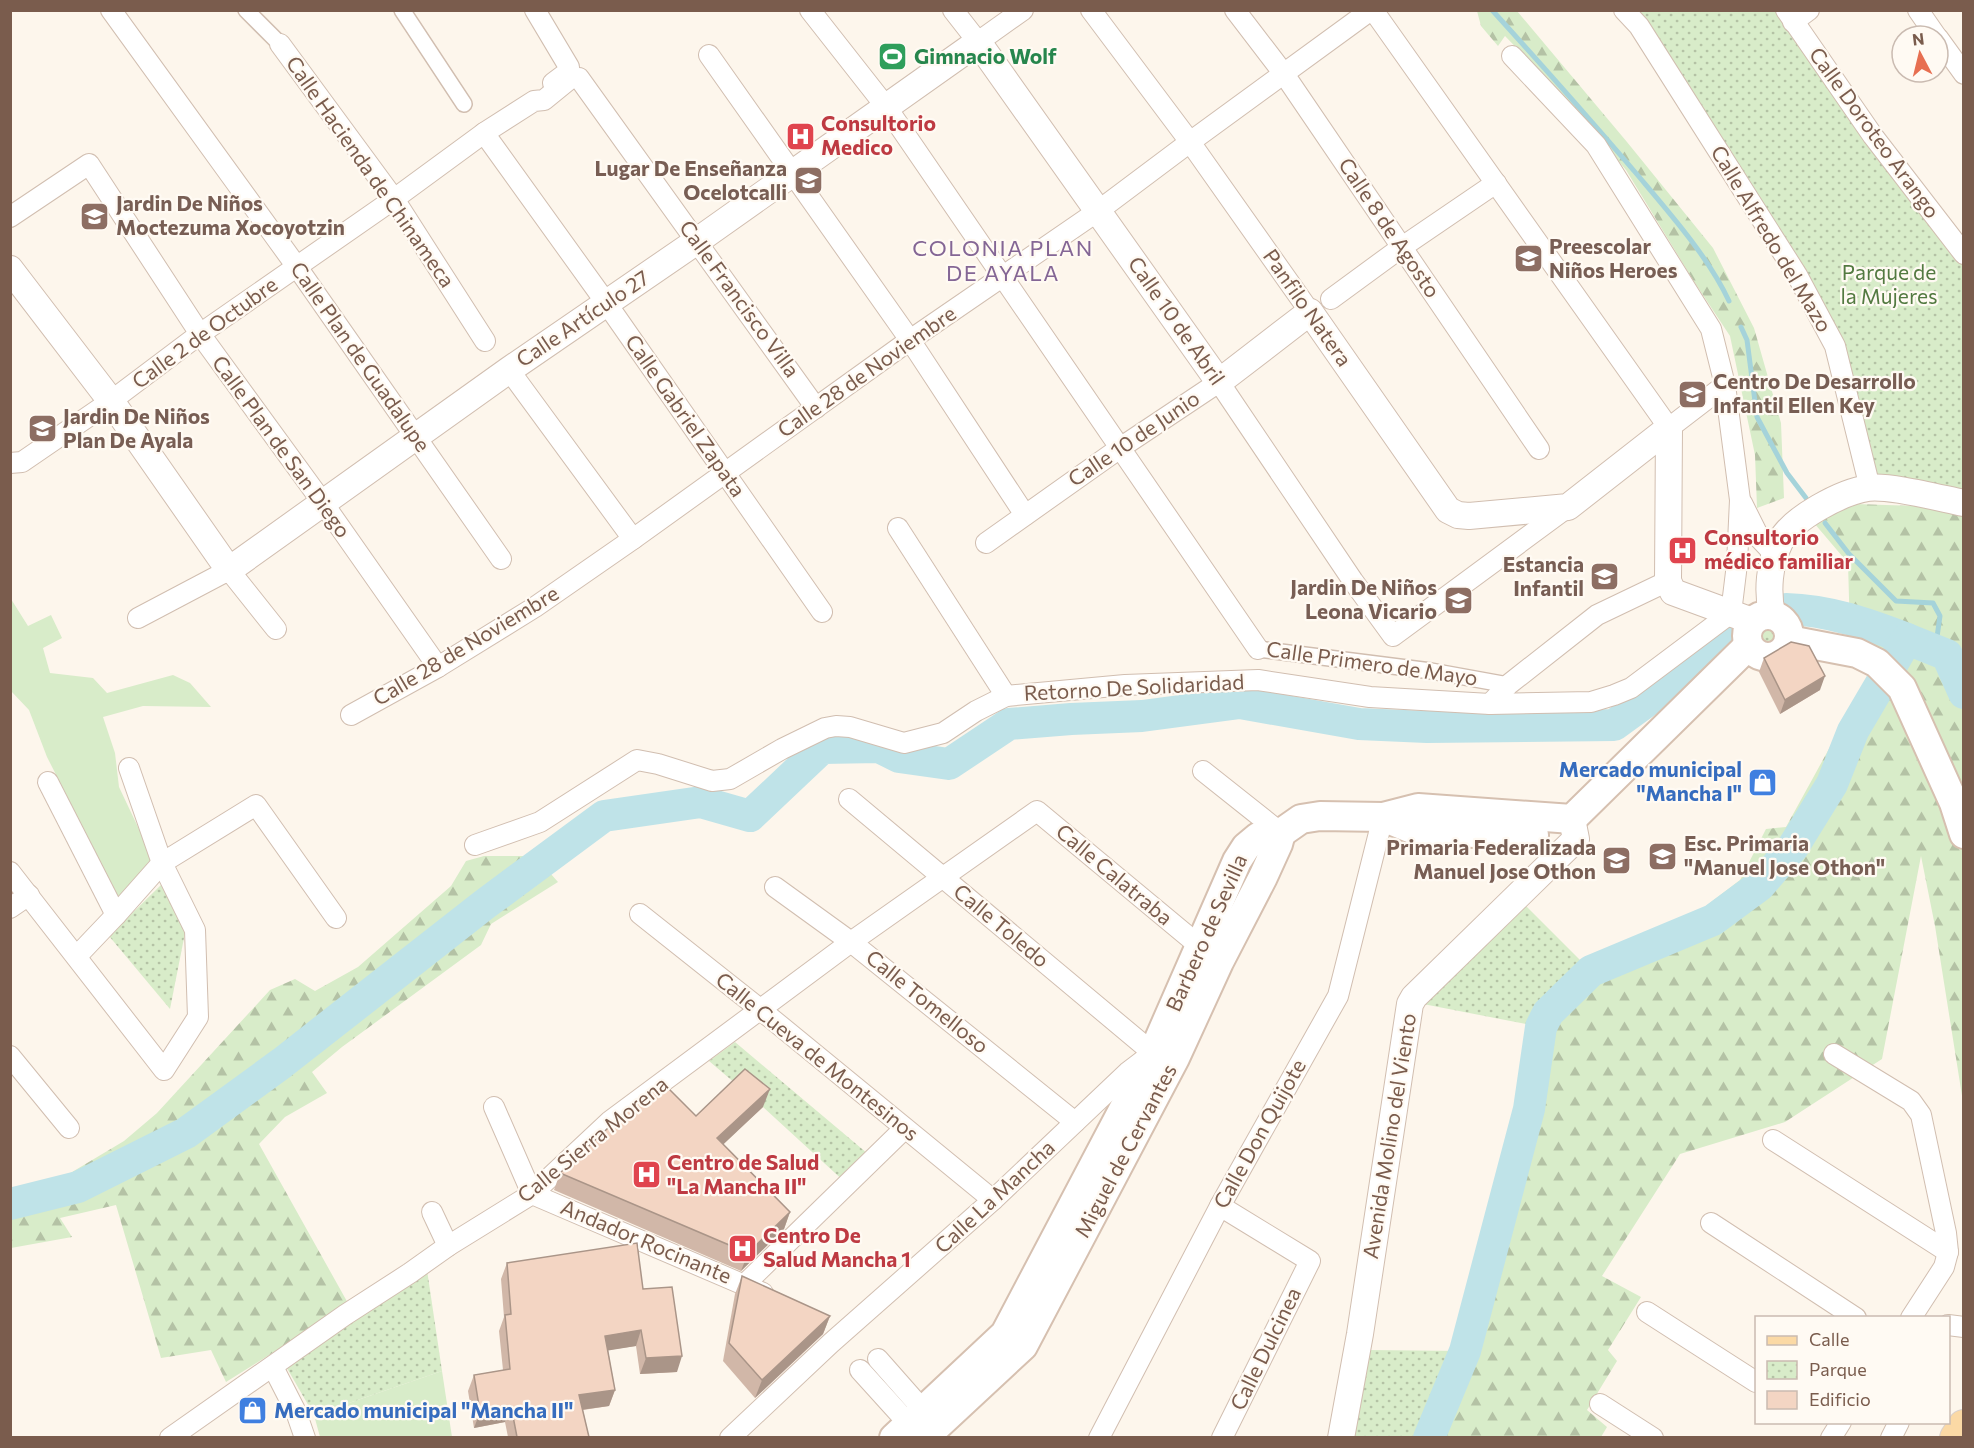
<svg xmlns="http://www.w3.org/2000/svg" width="1974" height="1448" viewBox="0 0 1974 1448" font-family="Commissioner,sans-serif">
	<defs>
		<pattern id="forest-firs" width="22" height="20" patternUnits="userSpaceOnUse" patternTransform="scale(1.5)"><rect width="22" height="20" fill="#d8ecc9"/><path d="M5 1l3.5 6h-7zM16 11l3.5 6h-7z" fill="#b4c2a5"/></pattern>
		<pattern id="park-dots" width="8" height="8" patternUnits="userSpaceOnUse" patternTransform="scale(1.5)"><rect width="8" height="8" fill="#d8ecc9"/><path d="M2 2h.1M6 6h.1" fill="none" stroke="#b4c2a5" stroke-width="1.8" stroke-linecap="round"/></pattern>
	</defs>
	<rect width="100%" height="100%" fill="#fdf6ec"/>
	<g fill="#d8ecc9">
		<polygon points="11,599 28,626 51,615 62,638 43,648 50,673 93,678 107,693 173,675 190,683 211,707 143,706 103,717 115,753 119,787 155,863 121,902 47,757 29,710 11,691"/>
		<polygon points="442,1371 452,1437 320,1437 314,1415"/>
	</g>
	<g fill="url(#forest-firs)">
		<polygon points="1477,11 1517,11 1627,142 1713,248 1754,328 1781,423 1784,498 1757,508 1755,455 1730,336 1693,280 1626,170 1567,100 1505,36 1498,46 1481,26"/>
		<polygon points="1855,504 1948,507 1963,510 1963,1102 1935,926 1921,856 1882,1059 1785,1122 1680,1154 1602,1276 1641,1297 1608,1350 1617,1361 1587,1410 1607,1427 1601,1437 1429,1438 1465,1351 1528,1114 1541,1027 1548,1013 1591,971 1681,925 1740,880 1766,829 1786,827 1869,676 1880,685 1894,660 1850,633 1848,563 1814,523"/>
		<polygon points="484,856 535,856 558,882 491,924 481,945 342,1047 312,1072 327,1093 285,1117 259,1144 349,1305 226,1382 211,1350 161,1358 116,1205 60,1218 72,1237 11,1248 11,1193 52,1184 124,1141 157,1113 270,990 295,979 315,991 358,967 451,886 466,861"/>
	</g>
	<g fill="url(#park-dots)">
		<polygon points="1631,11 1780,11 1963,261 1963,496 1878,479 1842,357"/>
		<path d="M 1778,620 L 1786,632 L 1783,646 C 1775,652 1769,655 1759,651 L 1750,629 L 1755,623 Z"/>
		<polygon points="163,883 185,933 170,1009 109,936"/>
		<polygon points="1523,903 1591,971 1548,1013 1541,1027 1418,1003"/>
		<polygon points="735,1042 874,1159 847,1184 763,1107 709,1061"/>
		<polygon points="427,1270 442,1371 314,1415 284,1363"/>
		<polygon points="1368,1350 1465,1351 1429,1437 1348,1438"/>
	</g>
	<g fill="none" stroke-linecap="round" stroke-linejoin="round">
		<g stroke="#a5d3da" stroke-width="5">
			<path d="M 1492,10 C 1540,63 1588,117 1635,172 C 1667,210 1708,256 1729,301"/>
			<polyline points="1741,327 1747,340 1757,417 1787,473 1806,498"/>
			<polyline points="1825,523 1849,554 1896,601 1933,603 1940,616 1935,651"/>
		</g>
		<g stroke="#bfe3e8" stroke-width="32">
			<path d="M 1786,609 C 1829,610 1868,624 1907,639"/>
			<polyline points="10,1204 78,1187 186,1133 282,1063 485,904 604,816 701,802 750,816 822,748 879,747 899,757 949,764 1009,724 1071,719 1142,716 1240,703 1359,724 1427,727 1614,725 1669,685 1734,627"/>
			<polyline points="1429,1438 1465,1351 1529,1109 1541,1027 1548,1013 1591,971 1713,920 1759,886 1793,847 1832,784 1853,731 1907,639 1947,655 1964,693"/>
		</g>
		<defs>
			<g id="pedestrian">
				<polyline points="246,10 280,44"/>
				<polyline points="402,10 464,104"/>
				<polyline points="1258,649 1431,671 1508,685"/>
			</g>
			<g id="minor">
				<polyline points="111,10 297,267 501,559"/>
				<polyline points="535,10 569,67 569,71 553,83"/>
				<polyline points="810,10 887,108 1258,649"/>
				<polyline points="953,10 978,42 1023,10"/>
				<polyline points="1091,10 1190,142 1310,312"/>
				<polyline points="1235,10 1284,74 1539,449"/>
				<polyline points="1373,10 1669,428 1725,385"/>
				<polyline points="1624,10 1639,26 1797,275 1835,346 1870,488"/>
				<polyline points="1786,10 1873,136 1964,254"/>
				<polyline points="1918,10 1936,36"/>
				<polyline points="1793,22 1809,10"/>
				<polyline points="1938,38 1964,74"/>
				<polyline points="280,44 394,199 485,341"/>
				<polyline points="709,55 910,340 1025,515"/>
				<polyline points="484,133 607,304 822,612"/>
				<polyline points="10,217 89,164 200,334 323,503 438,667"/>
				<polyline points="1331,299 1402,247 1496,183"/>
				<polyline points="509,370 633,539"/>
				<polyline points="10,463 22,462 111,401 200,334 394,199 484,133 534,101 544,100 571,78 579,78 816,408"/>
				<polyline points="1742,503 1760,539 1776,556"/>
				<polyline points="898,528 1006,696"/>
				<polyline points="986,543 1120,448 1219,382 1353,581 1393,636 1568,507"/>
				<polyline points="138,618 229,570 276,629"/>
				<polyline points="1490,704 1508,685 1597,615 1668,581"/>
				<polyline points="351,715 438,667 535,607 633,539 910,340 1098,211 1190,142 1371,10"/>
				<polyline points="1203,771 1281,833"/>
				<polyline points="48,782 116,915"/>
				<polyline points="475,845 540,822 637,760 658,764 712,781 730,779 782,749 825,728 836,726 850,727 904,743 943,733 976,711 1006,696 1125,685 1258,680 1370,697 1490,704 1591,702 1614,695 1631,688 1731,613 1737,564 1740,500 1725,385 1711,329 1596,145 1512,56"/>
				<polyline points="10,872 164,1070 198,1017 195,930 162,863 129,768"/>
				<polyline points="775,887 851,942 1075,1122"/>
				<polyline points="10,908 29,895"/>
				<polyline points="640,914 761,1010 993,1200"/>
				<polyline points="77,956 116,915 162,863 256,805 336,918"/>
				<polyline points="1834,1054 1911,1101 1921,1115 1946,1233 1948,1252 1944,1267 1911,1318"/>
				<polyline points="10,1056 69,1128"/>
				<polyline points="494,1107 532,1194 763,1293"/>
				<polyline points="1773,1140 1948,1252"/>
				<polyline points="1220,1206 1310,1261 1222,1438"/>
				<polyline points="432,1212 448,1246"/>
				<polyline points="1711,1223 1856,1318"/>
				<polyline points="744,1285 904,1129"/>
				<polyline points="1647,1312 1756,1382"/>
				<polyline points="1948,1325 1964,1327"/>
				<polyline points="878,1359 923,1410"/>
				<polyline points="273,1367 296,1412 305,1438"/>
				<polyline points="860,1370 908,1423"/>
				<polyline points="1600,1404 1653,1438"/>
				<polyline points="170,1438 345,1315 410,1273 448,1246 532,1194 610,1121 851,942 1037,811 1208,953"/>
				<polyline points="730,1438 831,1343 993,1200 1128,1072 1153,1053 849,799"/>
				<polyline points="1099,1438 1220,1206 1338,996 1383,817"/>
				<polyline points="1831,1438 1841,1422"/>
				<polyline points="1891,1438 1899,1422"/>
			</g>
			<g id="tertiary">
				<polyline points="10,269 111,401 229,570 509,370 697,241 978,42 1219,382 1310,312 1448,510 1458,515 1469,516 1568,507 1669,428"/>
				<polyline points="1669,428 1668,581 1673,592 1752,621"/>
				<path d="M 1772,614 C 1767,591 1769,564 1780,542 C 1792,518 1842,492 1868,488 C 1890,485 1939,498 1964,503"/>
				<polyline points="1341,1438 1360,1334 1410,1004 1414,997 1576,839 1572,819"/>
			</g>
			<g id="secondary">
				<circle cx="1768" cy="636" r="21"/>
				<polyline points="1789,640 1857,653 1877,663 1902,688 1954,803 1964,834"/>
				<polyline points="1383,817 1417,831 1534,835"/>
				<polyline points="894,1438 1005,1334 1153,1053 1237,861 1246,847 1258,837 1281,833 1301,819 1320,816 1383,817 1418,808 1572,819 1748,646"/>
				<polyline points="924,1438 1023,1346 1175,1058 1219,962 1263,877 1278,844 1281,833"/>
			</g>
			<polyline id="primary" points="1956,1438 1964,1426"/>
		</defs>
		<use href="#pedestrian" stroke="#d1beb0" stroke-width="18"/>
		<use href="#minor" stroke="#d1beb0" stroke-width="22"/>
		<use href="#tertiary" stroke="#d1beb0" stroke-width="28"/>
		<use href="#secondary" stroke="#d6c0b0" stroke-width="32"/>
		<use href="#primary" stroke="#dad1cd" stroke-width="34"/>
		<use href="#pedestrian" stroke="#fff" stroke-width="15"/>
		<use href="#minor" stroke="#fff" stroke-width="20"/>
		<use href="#tertiary" stroke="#fff" stroke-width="26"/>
		<use href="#secondary" stroke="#fff" stroke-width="28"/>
		<use href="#primary" stroke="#fbd9a5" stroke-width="32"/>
	</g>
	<g fill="#d1b7a8">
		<polygon points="1764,658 1820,690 1780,714 1759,672"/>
		<polygon points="763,1107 723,1144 790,1212 784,1229 741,1271 554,1190 560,1173 696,1116"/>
		<polygon points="507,1263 643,1289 677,1372 640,1374 636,1346 608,1350 615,1390 609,1406 583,1410 589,1437 508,1437 505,1422 474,1428 468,1391 474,1375 503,1370 499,1331 504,1317 501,1279"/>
		<polygon points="742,1276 830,1316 823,1334 755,1398 723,1361 735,1294"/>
	</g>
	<g fill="#aa9588">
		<polygon points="1825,676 1820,690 1780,714 1785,700"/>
		<polygon points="770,1089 763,1107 711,1156 717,1138"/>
		<polygon points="790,1212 784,1229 741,1271 748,1253"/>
		<polygon points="830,1316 823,1334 755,1398 762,1380"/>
		<polygon points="641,1330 636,1346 599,1352 605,1336"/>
		<polygon points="682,1356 677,1372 640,1374 646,1358"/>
		<polygon points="615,1390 609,1406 573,1411 579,1395"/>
		<polygon points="511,1406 505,1422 474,1428 480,1412"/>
	</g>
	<g fill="#f3d5c3" stroke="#aa9588" stroke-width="1.5">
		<polygon points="1791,642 1809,646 1825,676 1785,700 1764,658"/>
		<polygon points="745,1069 770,1089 717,1138 790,1212 748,1253 560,1173 624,1113 663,1083 696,1116"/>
		<polygon points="637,1243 643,1289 672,1287 682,1356 646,1358 641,1330 605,1336 615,1390 579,1395 589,1437 517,1437 511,1406 480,1412 474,1375 510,1369 505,1315 511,1314 507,1263"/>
		<polygon points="742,1276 830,1316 762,1380 729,1343"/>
	</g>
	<defs>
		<symbol id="stadium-square" viewBox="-11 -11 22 22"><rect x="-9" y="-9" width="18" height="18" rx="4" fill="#2e9e5b" stroke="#fffaf3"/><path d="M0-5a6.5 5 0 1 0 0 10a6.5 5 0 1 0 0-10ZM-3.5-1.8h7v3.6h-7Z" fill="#fff"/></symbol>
		<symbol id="hospital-square" viewBox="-11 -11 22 22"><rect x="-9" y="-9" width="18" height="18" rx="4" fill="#e0444e" stroke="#fffaf3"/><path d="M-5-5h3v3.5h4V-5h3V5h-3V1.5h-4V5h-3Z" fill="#fff"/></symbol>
		<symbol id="school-square" viewBox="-11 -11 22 22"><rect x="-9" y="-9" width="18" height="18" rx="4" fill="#8d6e63" stroke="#fffaf3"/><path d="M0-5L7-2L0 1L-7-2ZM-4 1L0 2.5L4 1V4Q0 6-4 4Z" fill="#fff"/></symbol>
		<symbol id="shop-square" viewBox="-11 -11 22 22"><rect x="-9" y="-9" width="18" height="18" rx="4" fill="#3f7fe0" stroke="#fffaf3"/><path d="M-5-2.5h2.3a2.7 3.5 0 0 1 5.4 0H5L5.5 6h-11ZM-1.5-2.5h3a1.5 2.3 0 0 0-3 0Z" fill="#fff"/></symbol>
	</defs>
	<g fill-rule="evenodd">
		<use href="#stadium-square" x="876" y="40" width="33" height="33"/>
		<use href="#hospital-square" x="784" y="120" width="33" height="33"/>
		<use href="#school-square" x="792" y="164" width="33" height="33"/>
		<use href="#school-square" x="78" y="200" width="33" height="33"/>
		<use href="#school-square" x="1512" y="242" width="33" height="33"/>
		<use href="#school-square" x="1676" y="378" width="33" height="33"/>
		<use href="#school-square" x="26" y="412" width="33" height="33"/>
		<use href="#hospital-square" x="1666" y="534" width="33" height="33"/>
		<use href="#school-square" x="1588" y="560" width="33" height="33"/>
		<use href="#school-square" x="1442" y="584" width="33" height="33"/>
		<use href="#shop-square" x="1746" y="766" width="33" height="33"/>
		<use href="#school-square" x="1646" y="840" width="33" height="33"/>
		<use href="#school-square" x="1600" y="844" width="33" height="33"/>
		<use href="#hospital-square" x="630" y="1158" width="33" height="33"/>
		<use href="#hospital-square" x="726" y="1232" width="33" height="33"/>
		<use href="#shop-square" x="236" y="1394" width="33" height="33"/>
	</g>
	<g text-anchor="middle" stroke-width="4.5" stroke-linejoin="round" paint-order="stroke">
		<g font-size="21" font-weight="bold" fill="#27864d" stroke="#fffaf3" text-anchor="start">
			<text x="914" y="64">Gimnacio Wolf</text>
		</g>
		<g font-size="21" font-weight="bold" fill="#be3a42" stroke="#fffaf3" text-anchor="start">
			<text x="821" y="131">Consultorio<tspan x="821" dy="24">Medico</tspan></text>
			<text x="1704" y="545">Consultorio<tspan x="1704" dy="24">médico familiar</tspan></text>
			<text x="667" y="1170">Centro de Salud<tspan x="667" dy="24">"La Mancha II"</tspan></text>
			<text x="763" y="1243">Centro De<tspan x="763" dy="24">Salud Mancha 1</tspan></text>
		</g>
		<g font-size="21" fill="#7a5c4d" stroke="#fffaf3">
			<text transform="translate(1874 133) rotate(54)" y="7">Calle Doroteo Arango</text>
			<text transform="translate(370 172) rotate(55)" y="7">Calle Hacienda de Chinameca</text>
			<text transform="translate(1389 228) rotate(56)" y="7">Calle 8 de Agosto</text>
			<text transform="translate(1771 239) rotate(59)" y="7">Calle Alfredo del Mazo</text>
			<text transform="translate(739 299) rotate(54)" y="7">Calle Francisco Villa</text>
			<text transform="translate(1307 308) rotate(55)" y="7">Panfilo Natera</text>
			<text transform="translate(583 319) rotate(-34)" y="7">Calle Artículo 27</text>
			<text transform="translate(1176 321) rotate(55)" y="7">Calle 10 de Abril</text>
			<text transform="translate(205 333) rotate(-36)" y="7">Calle 2 de Octubre</text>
			<text transform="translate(360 357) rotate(55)" y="7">Calle Plan de Guadalupe</text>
			<text transform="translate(867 372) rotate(-35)" y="7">Calle 28 de Noviembre</text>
			<text transform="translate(685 416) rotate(55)" y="7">Calle Gabriel Zapata</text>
			<text transform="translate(1134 439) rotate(-34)" y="7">Calle 10 de Junio</text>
			<text transform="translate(281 447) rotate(54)" y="7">Calle Plan de San Diego</text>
			<text transform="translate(466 646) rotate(-31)" y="7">Calle 28 de Noviembre</text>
			<text transform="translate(1372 664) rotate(8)" y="7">Calle Primero de Mayo</text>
			<text transform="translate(1134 688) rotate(-3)" y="7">Retorno De Solidaridad</text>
			<text transform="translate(1114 875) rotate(40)" y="7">Calle Calatraba</text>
			<text transform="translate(1001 926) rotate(40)" y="7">Calle Toledo</text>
			<text transform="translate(1207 933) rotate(-66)" y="7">Barbero de Sevilla</text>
			<text transform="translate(927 1002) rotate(39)" y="7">Calle Tomelloso</text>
			<text transform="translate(817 1057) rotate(39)" y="7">Calle Cueva de Montesinos</text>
			<text transform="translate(1260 1134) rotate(-61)" y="7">Calle Don Quijote</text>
			<text transform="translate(1390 1136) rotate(-81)" y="7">Avenida Molino del Viento</text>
			<text transform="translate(593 1140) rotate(-39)" y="7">Calle Sierra Morena</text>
			<text transform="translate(1126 1151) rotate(-62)" y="7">Miguel de Cervantes</text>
			<text transform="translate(995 1197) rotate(-43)" y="7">Calle La Mancha</text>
			<text transform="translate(646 1242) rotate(23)" y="7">Andador Rocinante</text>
			<text transform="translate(1266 1349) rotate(-64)" y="7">Calle Dulcinea</text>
		</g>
		<g font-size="21" font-weight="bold" fill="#785e54" stroke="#fffaf3" text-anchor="start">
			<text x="787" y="176" text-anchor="end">Lugar De Enseñanza<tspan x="787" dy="24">Ocelotcalli</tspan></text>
			<text x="116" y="211">Jardin De Niños<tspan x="116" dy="24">Moctezuma Xocoyotzin</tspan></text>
			<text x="1549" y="254">Preescolar<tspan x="1549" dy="24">Niños Heroes</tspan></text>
			<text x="1713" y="389">Centro De Desarrollo<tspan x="1713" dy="24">Infantil Ellen Key</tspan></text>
			<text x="63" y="424">Jardin De Niños<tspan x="63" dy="24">Plan De Ayala</tspan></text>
			<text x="1584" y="572" text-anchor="end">Estancia<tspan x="1584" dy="24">Infantil</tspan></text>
			<text x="1437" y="595" text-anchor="end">Jardin De Niños<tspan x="1437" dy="24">Leona Vicario</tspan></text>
			<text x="1684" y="851">Esc. Primaria<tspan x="1684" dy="24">"Manuel Jose Othon"</tspan></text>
			<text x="1596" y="855" text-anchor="end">Primaria Federalizada<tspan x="1596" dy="24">Manuel Jose Othon</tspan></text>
		</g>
		<g font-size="21" fill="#537a41" stroke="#fffaf3">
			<text x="1889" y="280">Parque de<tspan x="1889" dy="24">la Mujeres</tspan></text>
		</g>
		<g font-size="21" font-weight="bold" fill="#366cbe" stroke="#fffaf3" text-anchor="end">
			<text x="1742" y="777">Mercado municipal<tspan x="1742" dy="24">"Mancha I"</tspan></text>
			<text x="274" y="1418" text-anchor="start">Mercado municipal "Mancha II"</text>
		</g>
		<g font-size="22" letter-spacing="1.5" fill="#846695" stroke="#fffaf3">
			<text x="1003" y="256">COLONIA PLAN<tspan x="1003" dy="25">DE AYALA</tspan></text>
		</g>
	</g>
	<rect width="1974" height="1448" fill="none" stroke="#7a5c4d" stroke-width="24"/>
	<rect x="1755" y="1316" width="195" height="108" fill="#fffaf3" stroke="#cabbb1" stroke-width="1.5"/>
	<rect x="1767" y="1336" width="30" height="9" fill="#fbd9a5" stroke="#cabbb1" stroke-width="1.5"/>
	<text x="1809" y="1346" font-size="18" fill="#7a5c4d">Calle</text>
	<rect x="1767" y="1361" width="30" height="18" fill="url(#park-dots)" stroke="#cabbb1" stroke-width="1.5"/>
	<text x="1809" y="1376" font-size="18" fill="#7a5c4d">Parque</text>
	<rect x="1767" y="1391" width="30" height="18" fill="#f3d5c3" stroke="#cabbb1" stroke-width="1.5"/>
	<text x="1809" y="1406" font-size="18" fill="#7a5c4d">Edificio</text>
	<g transform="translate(1920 54) rotate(353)"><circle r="28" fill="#fffaf3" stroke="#cabbb1" stroke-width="1.5"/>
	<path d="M0-4.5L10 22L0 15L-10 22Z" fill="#e76f51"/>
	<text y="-9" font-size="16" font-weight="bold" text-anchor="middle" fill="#7a5c4d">N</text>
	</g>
</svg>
